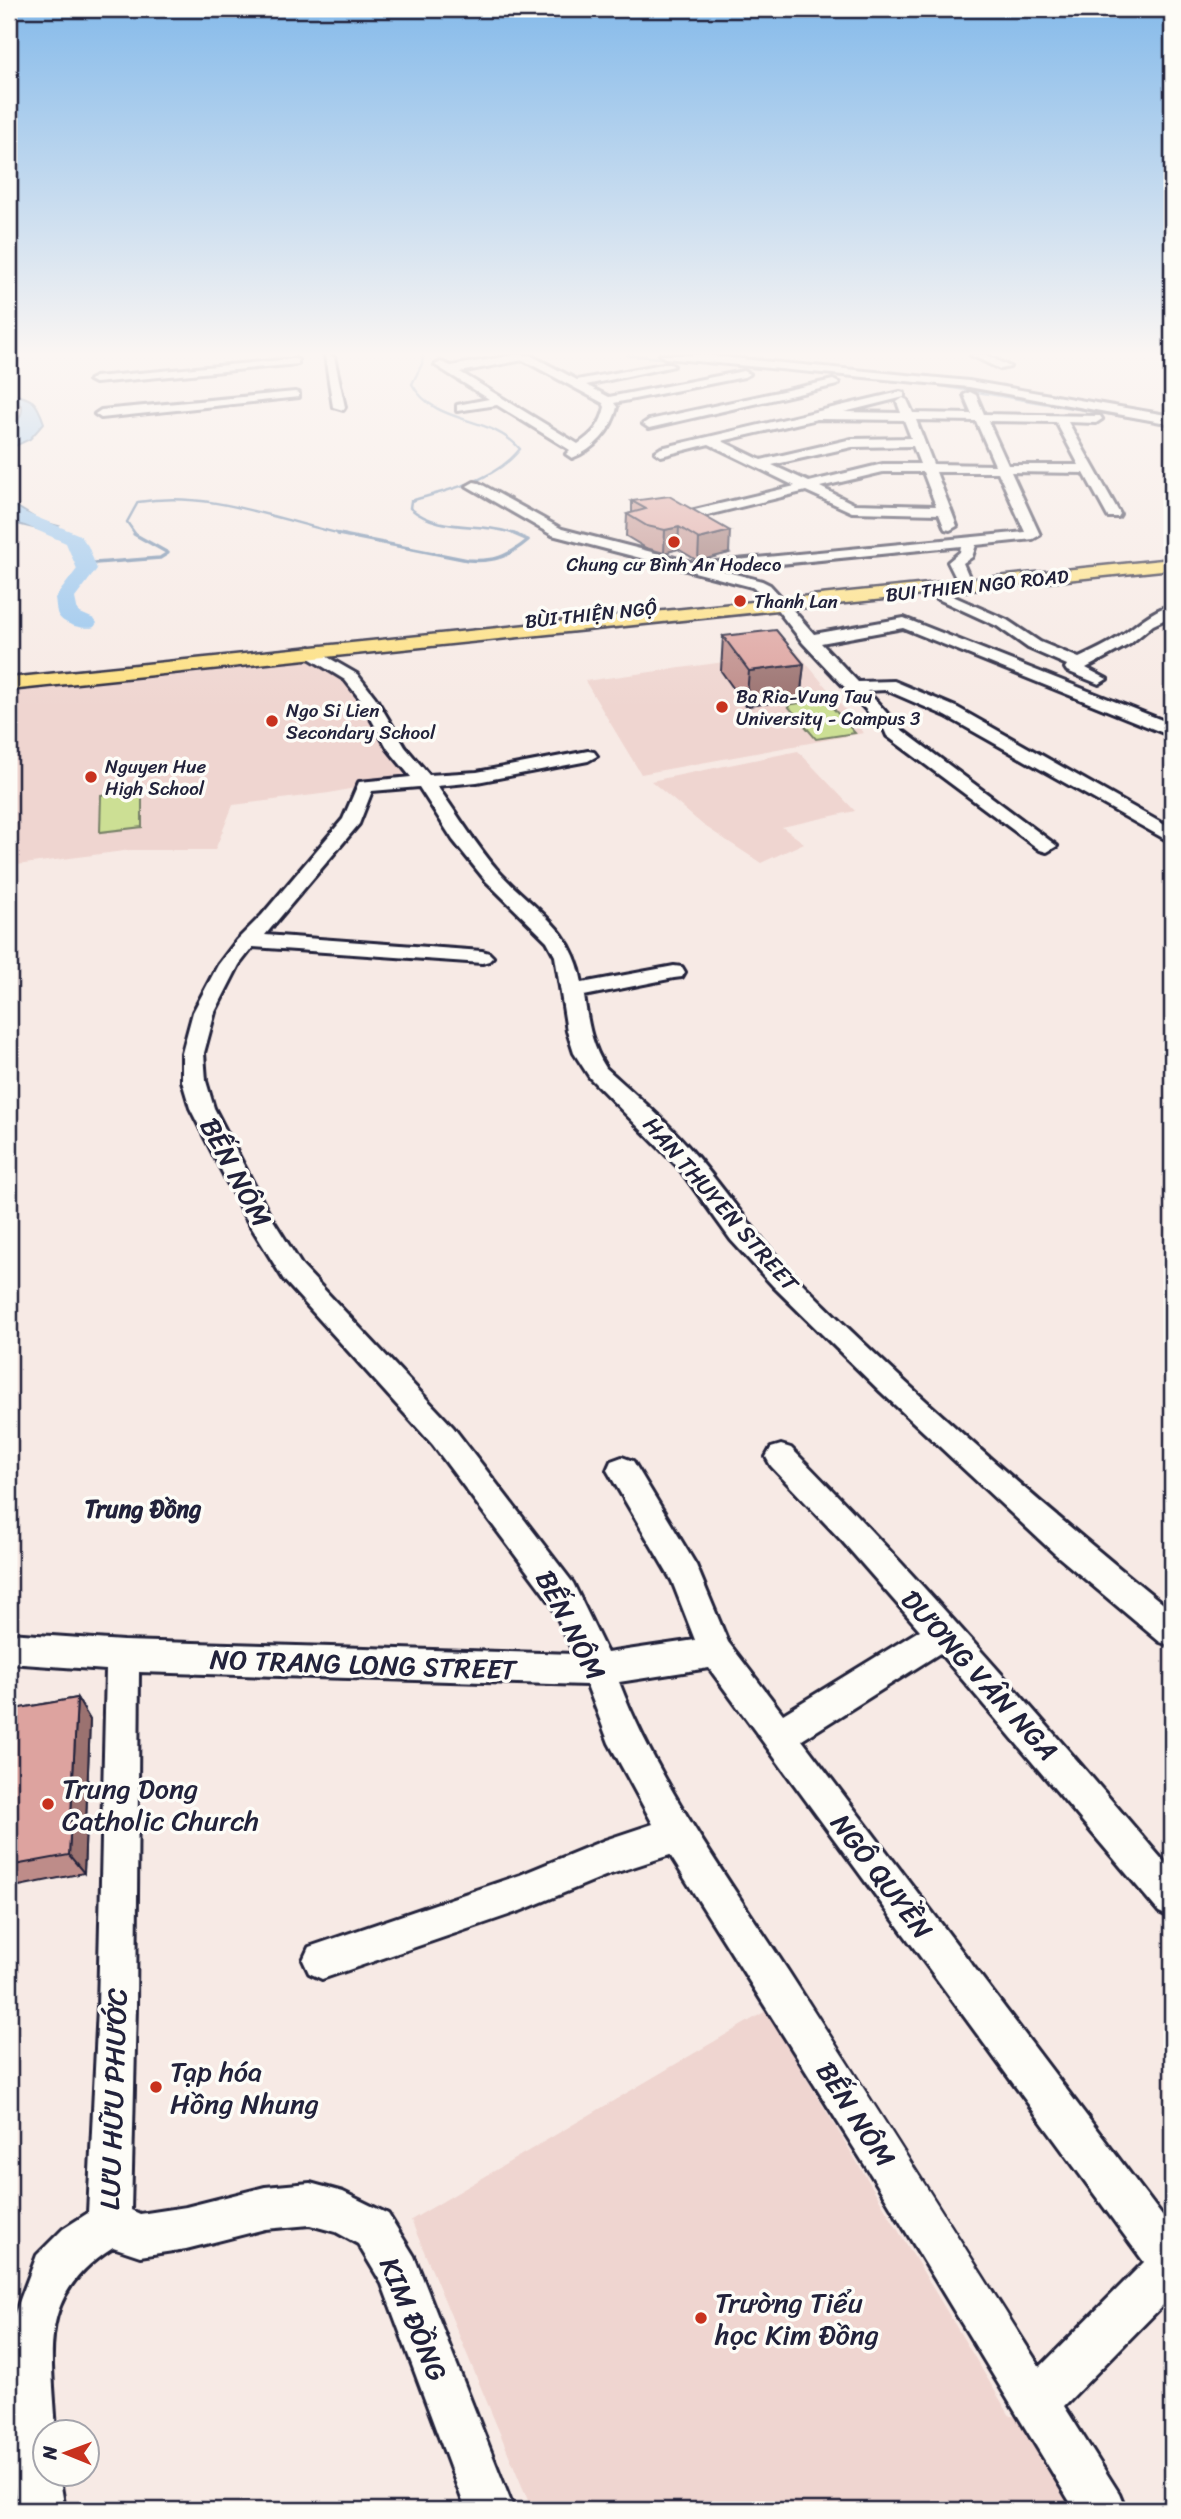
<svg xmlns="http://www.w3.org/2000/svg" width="1181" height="2519" viewBox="0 0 1181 2519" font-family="Sriracha,sans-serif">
	<rect width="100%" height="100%" fill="#f7eae5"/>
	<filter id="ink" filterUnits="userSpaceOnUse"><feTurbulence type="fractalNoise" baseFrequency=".0143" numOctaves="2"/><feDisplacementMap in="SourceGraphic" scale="14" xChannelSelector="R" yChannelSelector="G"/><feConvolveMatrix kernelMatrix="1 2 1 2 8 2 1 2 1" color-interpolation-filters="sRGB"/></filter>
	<g filter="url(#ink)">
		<g fill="#efd5d0">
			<polygon points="797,652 864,733 641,774 585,681"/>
			<polygon points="318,660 342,675 361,698 411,777 329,793 233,805 215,850 131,850 9,866 9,692"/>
			<polygon points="798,751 855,811 782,827 804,843 761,863 703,825 651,781"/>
			<polygon points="766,2011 1010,2416 1034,2417 1078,2489 1058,2510 532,2510 411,2220"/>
		</g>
		<g fill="#ccdf94" stroke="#778068" stroke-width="2">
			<polygon points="825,699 855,733 816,739 787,705"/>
			<polygon points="142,791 142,827 100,832 101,795"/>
		</g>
		<g fill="#92c3ee" stroke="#6583a6" stroke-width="2">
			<path d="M 9,393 C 34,399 36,400 44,423 L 30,439 L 9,449 L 9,430 C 16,422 23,417 22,406 L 9,399 Z"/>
			<polygon points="9,502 40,521 58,526 45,531 9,522"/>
		</g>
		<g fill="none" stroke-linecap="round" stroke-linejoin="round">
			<g stroke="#6583a6" stroke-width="2.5">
				<path d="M 423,355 L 422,364 L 412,384 C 435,426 490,414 520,449 C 494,482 449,489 411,501 L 410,508 C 440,534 483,521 518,535"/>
				<polyline points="627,355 880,378"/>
				<polyline points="912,381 1172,425"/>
				<path d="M 136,535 L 127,522 L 138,502 C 211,490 276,520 346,535"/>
			</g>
			<g stroke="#6583a6" stroke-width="3.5">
				<path d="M 338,534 L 468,560 C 494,562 508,557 528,540 L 514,534"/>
				<polyline points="82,564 160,558 168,553 134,534"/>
			</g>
			<path fill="#92c3ee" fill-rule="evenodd" d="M 9,506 L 80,535 L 88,546 L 97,569 L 75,598 L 78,612 L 94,619 L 97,623 L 94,627 C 85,630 63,625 58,615 C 56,611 56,603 55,598 L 77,569 L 66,543 L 9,518 Z"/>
			<defs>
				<g id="minor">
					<polygon points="325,355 334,357 345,407 343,410 333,407"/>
					<path d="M 515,355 L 530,355 L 577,380 L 668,363 L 674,366 L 586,385 L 609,397 L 744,371 L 750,374 L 744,377 L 614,403 L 617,407 C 612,430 594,450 572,458 L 566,454 L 570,450 L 497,405 L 457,411 L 457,405 L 489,399 L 435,365 L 441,362 L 451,366 ZM 523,360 L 603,403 L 605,407 C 601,425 593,434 578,444 L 460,372 Z"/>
					<polygon points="660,355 701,355 969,381 1172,416 1172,424 969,387 665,358"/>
					<polygon points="971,355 986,355 1010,367 1000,369"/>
					<polygon points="294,359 298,360 298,364 95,383 89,380 95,377"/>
					<polygon points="833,380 839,383 837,385 649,428 643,424 649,420"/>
					<polygon points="295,392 299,393 299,397 101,418 95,414 101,410"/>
					<path d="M 900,392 L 904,393 L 904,397 L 844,412 L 901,413 L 897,402 L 903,398 L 907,400 L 913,413 L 972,414 L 964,395 L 970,392 L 976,395 L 984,414 L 1100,416 L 1102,419 L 1096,423 L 1068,422 L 1120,514 L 1118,517 L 1108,517 L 1084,473 L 1011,472 L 1040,535 L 1033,539 L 976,545 L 972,557 L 963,563 L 969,577 L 967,580 L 957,580 L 948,562 L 960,552 L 961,546 L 720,570 L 762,581 L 770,585 L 780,596 L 772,601 L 752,587 L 552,535 L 467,486 L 474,482 L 479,483 L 562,529 L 710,567 L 711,563 L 716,562 L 1025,532 L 998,472 L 936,472 L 957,526 L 950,530 L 945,529 L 939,514 L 852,512 L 806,491 L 687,520 L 682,519 L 682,513 L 795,486 L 709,444 L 661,456 L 655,452 L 661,448 ZM 817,419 L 904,420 L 911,438 L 852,439 L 761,460 L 722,441 ZM 916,420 L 976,421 L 995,465 L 933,464 ZM 988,421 L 1056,422 L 1079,465 L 1008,465 ZM 913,446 L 920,464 L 883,464 L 809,482 L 772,465 L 852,447 ZM 883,472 L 923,472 L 936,506 L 854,504 L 820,487 Z"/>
					<path d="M 930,586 L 1007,620 L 1040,642 L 1079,658 C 1092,652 1107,645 1119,637 C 1136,626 1151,610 1172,605 L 1172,616 L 1153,625 L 1130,644 L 1086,668 L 1107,679 L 1099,684 L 1067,671 L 1065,668 L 1067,665 L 1028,648 L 997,626 L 925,593 L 923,590 Z"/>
					<polygon points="781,600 786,602 814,634 904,618 909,620 1172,724 1172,735 1166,734 903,628 821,643 858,682 894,681 958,708 1172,829 1172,843 946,716 886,690 867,691 902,730 1057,846 1047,852 1040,850 887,736 884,729 803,643 776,608 773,605 776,602"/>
					<path d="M 310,647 L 357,674 L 375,697 L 405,747 L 429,775 L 477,772 L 588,751 L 594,752 L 597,756 L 588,761 L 477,782 L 437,786 C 458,815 476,846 500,873 C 535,911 573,928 582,983 L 674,966 L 682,967 L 685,972 L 682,977 L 674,978 L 584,996 C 588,1022 591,1045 606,1068 C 637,1096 670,1124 697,1157 C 729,1195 756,1236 791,1272 C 911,1393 1041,1505 1172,1611 L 1172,1646 L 1160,1642 L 1054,1553 L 881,1392 L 773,1286 L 731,1240 L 679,1168 L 590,1078 L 574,1053 L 567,1031 L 555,956 L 547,941 L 486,881 L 453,840 L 419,787 L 372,791 L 359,824 L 265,935 L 482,951 L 489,953 L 493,957 L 489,961 L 482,963 L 253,947 L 239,965 L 215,1012 L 204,1053 L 206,1081 L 214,1108 L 268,1212 L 302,1266 L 453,1427 L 573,1583 L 607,1653 L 695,1640 L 672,1581 L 607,1470 L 611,1461 L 622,1457 L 633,1461 L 696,1565 L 728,1642 L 783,1714 L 920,1630 L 843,1542 L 771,1466 L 766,1457 L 771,1448 L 781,1445 L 791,1448 C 925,1583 1049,1727 1172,1871 L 1172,1918 L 1159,1912 L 940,1653 L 802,1740 L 1172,2229 L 1172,2296 L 1064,2406 L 1119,2493 L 1126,2510 L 1075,2510 L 885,2197 L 670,1855 L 605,1876 L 520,1911 L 322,1979 L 309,1973 L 303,1960 L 309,1947 L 520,1875 L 605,1840 L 653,1824 L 609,1743 L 587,1685 L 139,1672 L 136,2007 L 131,2210 L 140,2214 L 186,2207 L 265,2187 L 310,2183 L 343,2192 L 388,2214 L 414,2256 L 514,2510 L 466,2510 L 382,2284 L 358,2244 L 336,2232 L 310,2225 L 265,2229 L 186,2249 L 140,2256 L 113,2247 C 36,2296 52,2352 56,2432 L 46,2432 L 46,2474 L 59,2474 L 65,2510 L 17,2510 L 12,2468 L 9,2329 L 37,2255 L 63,2229 L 88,2213 L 98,2007 L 106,1670 L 9,1663 L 9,1633 L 123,1641 L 574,1654 L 551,1603 L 433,1445 L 284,1280 L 244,1215 L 190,1108 L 182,1081 L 182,1053 L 193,1012 L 218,965 L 237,940 L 262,915 L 343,819 L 359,782 L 411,777 L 388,749 L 360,699 L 345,680 L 304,655 L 302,652 ZM 709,1668 L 1144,2262 L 1040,2367 C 957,2235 874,2104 790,1974 C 729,1880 660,1787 619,1682 Z"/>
				</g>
				<polygon id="major" points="1172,559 1172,569 9,690 9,678"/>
			</defs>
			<use href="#minor" stroke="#22223b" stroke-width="6"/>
			<use href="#major" stroke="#22223b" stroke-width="5"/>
			<use href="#minor" fill="#fdfcf7" fill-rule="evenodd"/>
			<use href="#major" fill="#fde080" fill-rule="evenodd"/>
		</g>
		<g fill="#be8c89" stroke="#22223b" stroke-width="2">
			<polygon points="632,501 729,553 698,561 678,549 664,553 646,548 626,536 627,514 632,513"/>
			<polygon points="723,636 804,664 800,699 746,706 721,671"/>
			<polygon points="77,1698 90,1720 84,1873 9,1888 9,1710"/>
		</g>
		<g fill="#9b726f" stroke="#22223b" stroke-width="2">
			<polygon points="679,527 678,549 664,553 665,530"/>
			<polygon points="730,531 729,553 698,561 699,539"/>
			<polygon points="804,664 800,699 746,706 749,671"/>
			<polygon points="77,1698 90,1720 84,1873 69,1855"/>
		</g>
		<g fill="#dda39f" stroke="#22223b" stroke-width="2">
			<polygon points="669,496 730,531 699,539 679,527 665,530 647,526 627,514 646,509 632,501"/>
			<polygon points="776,630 804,664 749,671 723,636"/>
			<polygon points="77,1698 69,1855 9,1866 9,1710"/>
		</g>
	</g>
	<linearGradient id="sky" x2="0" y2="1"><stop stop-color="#85baea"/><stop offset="0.5" stop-color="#fbf6f3"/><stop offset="1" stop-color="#fbf6f3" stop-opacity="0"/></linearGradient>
	<rect width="1181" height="708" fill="url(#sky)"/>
	<g fill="#c8321e" stroke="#fdfcf7" stroke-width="2.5">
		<circle cx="674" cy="542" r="7"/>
		<circle cx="740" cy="601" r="7"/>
		<circle cx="722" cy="707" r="7"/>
		<circle cx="272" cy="721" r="7"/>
		<circle cx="91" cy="777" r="7"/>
		<circle cx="48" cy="1804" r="7"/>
		<circle cx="156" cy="2087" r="7"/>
		<circle cx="701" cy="2318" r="7"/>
	</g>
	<g text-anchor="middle" stroke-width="7" stroke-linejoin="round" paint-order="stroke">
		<g font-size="19" fill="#22223b" stroke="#fdfcf7" text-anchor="start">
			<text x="674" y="571" text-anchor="middle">Chung cư Bình An Hodeco</text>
			<text x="754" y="608">Thanh Lan</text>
			<text x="736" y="703">Ba Ria-Vung Tau<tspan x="736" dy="22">University - Campus 3</tspan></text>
			<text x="286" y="717">Ngo Si Lien<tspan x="286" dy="22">Secondary School</tspan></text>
			<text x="105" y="773">Nguyen Hue<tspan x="105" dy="22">High School</tspan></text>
		</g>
		<g font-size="19" fill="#22223b" stroke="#fdfcf7">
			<text transform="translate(977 585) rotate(-6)" y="7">BUI THIEN NGO ROAD</text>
			<text transform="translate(591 614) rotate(-6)" y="7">BÙI THIỆN NGỘ</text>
		</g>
		<g font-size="23" fill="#22223b" stroke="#fdfcf7">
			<text transform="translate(721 1204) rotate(49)" y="8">HAN THUYEN STREET</text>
		</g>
		<g font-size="24" font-weight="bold" fill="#22223b" stroke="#fdfcf7">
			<text x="143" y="1517">Trung Đồng</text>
		</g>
		<g font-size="28" fill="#22223b" stroke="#fdfcf7">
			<text transform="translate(236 1172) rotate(62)" y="10">BẾN NÔM</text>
			<text transform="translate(571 1625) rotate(63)" y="10">BẾN NÔM</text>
			<text transform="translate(363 1664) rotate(2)" y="10">NO TRANG LONG STREET</text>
			<text transform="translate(980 1675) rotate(48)" y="10">DƯƠNG VÂN NGA</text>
			<text transform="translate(882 1876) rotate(53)" y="10">NGÔ QUYỀN</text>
			<text transform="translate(113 2099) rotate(-88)" y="10">LƯU HỮU PHƯỚC</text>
			<text transform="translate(856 2114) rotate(57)" y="10">BẾN NÔM</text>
			<text transform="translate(414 2319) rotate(67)" y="10">KIM ĐỒNG</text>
		</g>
		<g font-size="28" fill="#22223b" stroke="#fdfcf7" text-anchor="start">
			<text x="62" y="1798">Trung Dong<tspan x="62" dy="32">Catholic Church</tspan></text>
			<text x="170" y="2081">Tạp hóa<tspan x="170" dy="32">Hồng Nhung</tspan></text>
			<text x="715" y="2312">Trường Tiểu<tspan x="715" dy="32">học Kim Đồng</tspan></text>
		</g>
	</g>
	<rect width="1181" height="2519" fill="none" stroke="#fdfcf7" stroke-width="35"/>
	<rect x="18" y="18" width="1146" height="2484" fill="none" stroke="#22223b" stroke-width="2.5" filter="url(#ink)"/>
	<g transform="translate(66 2453) rotate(271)"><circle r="33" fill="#fdfcf7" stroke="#a5a5ac" stroke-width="2"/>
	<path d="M0-5L12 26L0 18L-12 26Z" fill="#c8321e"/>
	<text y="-10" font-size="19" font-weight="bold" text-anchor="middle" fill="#22223b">N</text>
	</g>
</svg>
